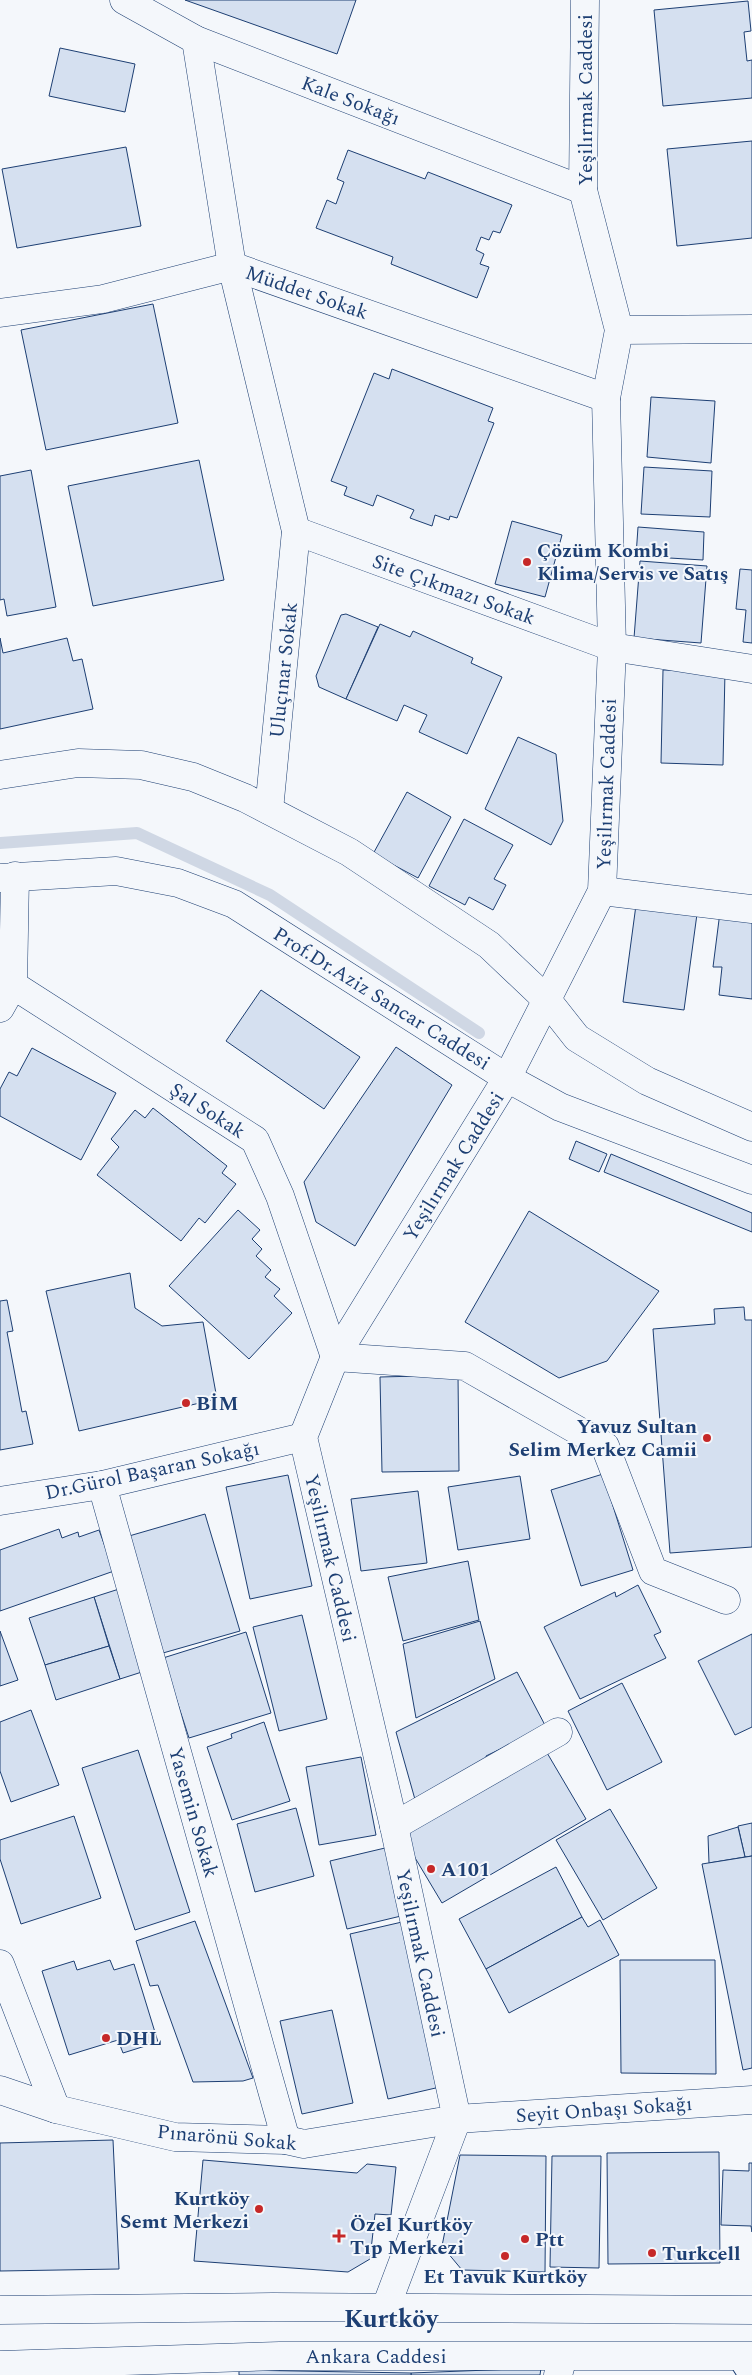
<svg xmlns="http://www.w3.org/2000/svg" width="752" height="2375" font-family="Spectral,serif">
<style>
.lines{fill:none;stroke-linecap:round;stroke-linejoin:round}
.stream{stroke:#cfd7e4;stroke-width:12}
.building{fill:#d5e0f0;stroke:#1d3f73}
.lane-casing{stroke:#1d3f73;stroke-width:21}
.street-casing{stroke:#1d3f73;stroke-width:29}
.primary-casing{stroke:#1d3f73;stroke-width:29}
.lane{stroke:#f4f7fb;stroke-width:19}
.street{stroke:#f4f7fb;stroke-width:28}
.primary{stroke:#f4f7fb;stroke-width:28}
.poi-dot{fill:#c62828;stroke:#f4f7fb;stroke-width:2}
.labels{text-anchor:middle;stroke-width:4;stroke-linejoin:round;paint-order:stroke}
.street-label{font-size:20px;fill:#1d3f73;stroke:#f4f7fb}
.poi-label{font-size:20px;font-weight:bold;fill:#1d3f73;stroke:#f4f7fb;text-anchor:start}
.district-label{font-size:25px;font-weight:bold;fill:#1d3f73;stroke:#f4f7fb}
</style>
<rect width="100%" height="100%" fill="#f4f7fb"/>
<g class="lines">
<path class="stream" d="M0,843L137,833L270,895L479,1033"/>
</g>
<g class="building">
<path d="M185,0H356L337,54Z"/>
<path d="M748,1L751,31L744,32L747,61L752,60V98L663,106L654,10Z"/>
<path d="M60,48L135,64L125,112L49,96Z"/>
<path d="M752,141V238L677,246L667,149Z"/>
<path d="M126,147L141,226L17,248L2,169Z"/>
<path d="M348,150L425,179L428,172L512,205L500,233L493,231L489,240L481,237L476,250L484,254L480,264L489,267L477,298L391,264L393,257L316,228L327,200L336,204L344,182L337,179Z"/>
<path d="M153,304L178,423L46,450L21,330Z"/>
<path d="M392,369L493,408L488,421L494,423L457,518L450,516L449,520L435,515L432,526L410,518L414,510L377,495L373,506L344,495L347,487L331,481L374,373L389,379Z"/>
<path d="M651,397L715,401L711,463L647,457Z"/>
<path d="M199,460L224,580L93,606L68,486Z"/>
<path d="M644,467L712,471L710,517L641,514Z"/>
<path d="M31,470L56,607L7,616L4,599L0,600V476Z"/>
<path d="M512,521L562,535L545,597L495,584Z"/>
<path d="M638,527L704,532L703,560L636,556Z"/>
<path d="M640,561L707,566L701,643L634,638Z"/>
<path d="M740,569L752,570V643L743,642L746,610L736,609Z"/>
<path d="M346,614L378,627L346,699L319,687L316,676L341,615Z"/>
<path d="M380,624L410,637L413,631L473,658L471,663L502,677L467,754L419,732L427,715L404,705L397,721L346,699Z"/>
<path d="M0,638L3,653L67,638L73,661L82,659L93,709L0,729Z"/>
<path d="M663,670L725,671L723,765L661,763Z"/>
<path d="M518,737L556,754L563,821L551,845L485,809Z"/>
<path d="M407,792L451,817L418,878L373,854Z"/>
<path d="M464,819L513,845L494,879L506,885L493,910L469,897L465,905L429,886Z"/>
<path d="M636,905L697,914L684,1010L623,1002Z"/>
<path d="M720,912L752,915V999L719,995L722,967H713Z"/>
<path d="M261,990L360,1057L324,1109L226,1041Z"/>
<path d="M396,1047L452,1085L355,1246L316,1222L304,1182Z"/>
<path d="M32,1048L116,1093L81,1160L0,1116V1089L9,1072L17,1076Z"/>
<path d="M153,1108L227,1166L222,1173L236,1184L205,1223L199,1218L181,1241L97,1175L119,1147L111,1139L135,1110L145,1118Z"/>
<path d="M576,1141L607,1154L599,1172L569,1159Z"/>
<path d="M611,1154L752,1213V1232L604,1172Z"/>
<path d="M238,1210L260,1230L252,1239L262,1249L256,1256L271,1270L265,1277L280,1289L274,1296L292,1313L249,1359L169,1286Z"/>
<path d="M529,1211L659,1291L607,1361L559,1378L465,1322Z"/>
<path d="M130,1273L135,1308L162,1326L203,1322L217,1399L79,1431L46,1291Z"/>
<path d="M7,1300L13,1331L7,1332L22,1412L26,1411L33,1444L0,1450V1301Z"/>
<path d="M744,1307L745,1320H752V1547L670,1553L653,1329L715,1324L714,1309Z"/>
<path d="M458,1375L459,1471L382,1472L380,1377Z"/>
<path d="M603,1474L633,1570L581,1586L551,1490Z"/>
<path d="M288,1475L312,1586L250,1599L226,1487Z"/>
<path d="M520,1476L530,1539L458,1550L448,1487Z"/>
<path d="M418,1491L427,1563L361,1571L351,1499Z"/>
<path d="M205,1514L240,1631L163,1653L129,1536Z"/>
<path d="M59,1529L62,1538L78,1532L79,1537L99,1530L114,1571L0,1611V1550Z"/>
<path d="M468,1561L479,1620L403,1641L388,1577Z"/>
<path d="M638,1585L661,1632L654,1635L666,1658L580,1699L544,1627L615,1592L616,1597Z"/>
<path d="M119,1589L145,1671L120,1679L94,1597Z"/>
<path d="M94,1597L109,1646L45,1665L29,1618Z"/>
<path d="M302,1615L327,1719L279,1731L253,1627Z"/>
<path d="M480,1621L495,1679L416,1718L403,1644Z"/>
<path d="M0,1631L18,1680L0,1686Z"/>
<path d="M246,1632L271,1713L189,1738L163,1658Z"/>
<path d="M752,1634V1727L735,1735L698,1661Z"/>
<path d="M109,1646L120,1679L56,1700L45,1665Z"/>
<path d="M517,1672L546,1727L486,1756L487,1763L416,1803L396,1732Z"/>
<path d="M622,1683L662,1762L607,1790L568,1711Z"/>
<path d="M31,1710L59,1785L11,1802L0,1771V1722Z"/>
<path d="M264,1722L290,1801L232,1820L207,1747L232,1738L231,1734Z"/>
<path d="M543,1746L586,1819L442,1903L399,1831Z"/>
<path d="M138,1750L190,1912L135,1930L82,1768Z"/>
<path d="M361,1757L376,1835L319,1845L306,1767Z"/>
<path d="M296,1808L314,1876L255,1892L237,1824Z"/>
<path d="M610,1809L657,1888L603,1920L556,1840Z"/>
<path d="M74,1816L101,1898L21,1924L0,1859V1840Z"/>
<path d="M752,1823V1856L745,1857L738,1826Z"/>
<path d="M738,1827L745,1857L709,1863L708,1836Z"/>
<path d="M385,1848L401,1916L347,1929L330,1861Z"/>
<path d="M752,1856V2068L743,2070L702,1864Z"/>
<path d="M556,1867L582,1917L486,1969L459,1919Z"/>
<path d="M582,1917L588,1927L600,1920L619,1955L509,2013L486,1969Z"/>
<path d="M195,1921L253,2078L243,2081L193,2082L158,1985L150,1986L136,1941Z"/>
<path d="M402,1922L440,2087L388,2099L350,1934Z"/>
<path d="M110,1960L114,1970L134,1964L158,2042L123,2053L118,2040L69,2055L42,1971L74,1961L77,1970Z"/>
<path d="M620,1960H715L716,2074L621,2073Z"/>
<path d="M332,2010L353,2103L302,2114L280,2021Z"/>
<path d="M113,2140L119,2269L0,2271V2143Z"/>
<path d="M719,2152L720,2263L608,2264L607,2153Z"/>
<path d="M460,2155L546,2156L545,2272L462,2270L442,2246Z"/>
<path d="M552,2156H601L599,2268L550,2267Z"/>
<path d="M203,2160L357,2173L367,2164L396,2167L391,2215L375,2214L370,2259L348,2272L194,2261Z"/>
<path d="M749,2163H752V2232L751,2226L721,2225L723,2170L749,2171Z"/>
<path d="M541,2368L540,2375H411V2373Z"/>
<path d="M239,2370L411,2373V2375H239Z"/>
</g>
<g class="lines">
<g class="lane-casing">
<path id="lane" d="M736,2356L748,2375"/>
</g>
<g class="street-casing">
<g id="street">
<path d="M124,0L196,40L583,190"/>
<path d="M196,40L232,266L296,531L269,810"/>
<path d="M0,313L103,299L232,266L606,398"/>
<path d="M619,330L752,329"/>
<path d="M296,531L612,647L752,669"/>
<path d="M0,775L78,763L141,765L193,777L245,798L349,852L489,945L547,1000L577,1038L647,1081L752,1127"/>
<path d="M0,878L116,871L178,883L234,904L507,1078L560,1107L752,1180"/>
<path d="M602,891L752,909"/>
<path d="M13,985L15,876"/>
<path d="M0,1008L13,985L255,1140L280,1196L335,1357L465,1366L605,1446L653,1571L726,1600"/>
<path d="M102,1485L286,2140"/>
<path d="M0,1501L102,1485L303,1437"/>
<path d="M394,1826L558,1732"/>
<path d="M0,1964L56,2109"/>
<path d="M0,2090L56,2109L175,2137L286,2140L304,2144L457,2119L752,2100"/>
<path d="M386,2307L457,2119L394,1826L303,1437L335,1357L507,1078L602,891L612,647L606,398L619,330L583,190L585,0"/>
<path d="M558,2375L563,2357"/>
</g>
</g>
<g class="primary-casing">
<g id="primary">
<path d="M0,2310L273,2307L752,2310"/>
<path d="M0,2365L280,2356H752"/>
</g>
</g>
<use href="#lane" class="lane"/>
<use href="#street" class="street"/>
<use href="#primary" class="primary"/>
</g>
<g class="poi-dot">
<circle cx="527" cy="562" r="5"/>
<circle cx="186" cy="1403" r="5"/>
<circle cx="707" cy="1438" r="5"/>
<circle cx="431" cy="1869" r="5"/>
<circle cx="106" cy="2038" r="5"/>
<circle cx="259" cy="2209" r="5"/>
<path d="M336.5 2228.5h5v5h5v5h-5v5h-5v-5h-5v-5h5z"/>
<circle cx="525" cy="2239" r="5"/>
<circle cx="652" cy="2253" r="5"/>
<circle cx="505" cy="2256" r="5"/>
</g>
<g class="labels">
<g class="street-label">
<text transform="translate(351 100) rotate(21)" y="7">Kale Sokağı</text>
<text transform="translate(585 100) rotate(-90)" y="7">Yeşilırmak Caddesi</text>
<text transform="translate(307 292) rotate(19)" y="7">Müddet Sokak</text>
<text transform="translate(454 589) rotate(20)" y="7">Site Çıkmazı Sokak</text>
<text transform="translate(283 670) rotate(-84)" y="7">Uluçınar Sokak</text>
<text transform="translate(606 784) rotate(-88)" y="7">Yeşilırmak Caddesi</text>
<text transform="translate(382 998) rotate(32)" y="7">Prof.Dr.Aziz Sancar Caddesi</text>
<text transform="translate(208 1110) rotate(33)" y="7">Şal Sokak</text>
<text transform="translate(453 1166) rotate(-58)" y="7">Yeşilırmak Caddesi</text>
<text transform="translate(152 1470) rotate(-12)" y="7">Dr.Gürol Başaran Sokağı</text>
<text transform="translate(331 1558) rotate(77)" y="7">Yeşilırmak Caddesi</text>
<text transform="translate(194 1812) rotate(74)" y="7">Yasemin Sokak</text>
<text transform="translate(421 1953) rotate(78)" y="7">Yeşilırmak Caddesi</text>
<text transform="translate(604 2109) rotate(-4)" y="7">Seyit Onbaşı Sokağı</text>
<text transform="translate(227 2137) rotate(5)" y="7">Pınarönü Sokak</text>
<text x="376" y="2363">Ankara Caddesi</text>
</g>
<g class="poi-label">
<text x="537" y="557">Çözüm Kombi<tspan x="537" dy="23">Klima/Servis ve Satış</tspan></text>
<text x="196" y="1410">BİM</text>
<text x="697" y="1433" text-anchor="end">Yavuz Sultan<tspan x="697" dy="23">Selim Merkez Camii</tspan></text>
<text x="441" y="1876">A101</text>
<text x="116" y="2045">DHL</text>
<text x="249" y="2205" text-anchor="end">Kurtköy<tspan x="249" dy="23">Semt Merkezi</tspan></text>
<text x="350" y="2231">Özel Kurtköy<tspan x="350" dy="23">Tıp Merkezi</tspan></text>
<text x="535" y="2246">Ptt</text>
<text x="662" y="2260">Turkcell</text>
<text x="505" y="2283" text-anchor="middle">Et Tavuk Kurtköy</text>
</g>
<g class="district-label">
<text x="391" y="2327">Kurtköy</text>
</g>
</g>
</svg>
